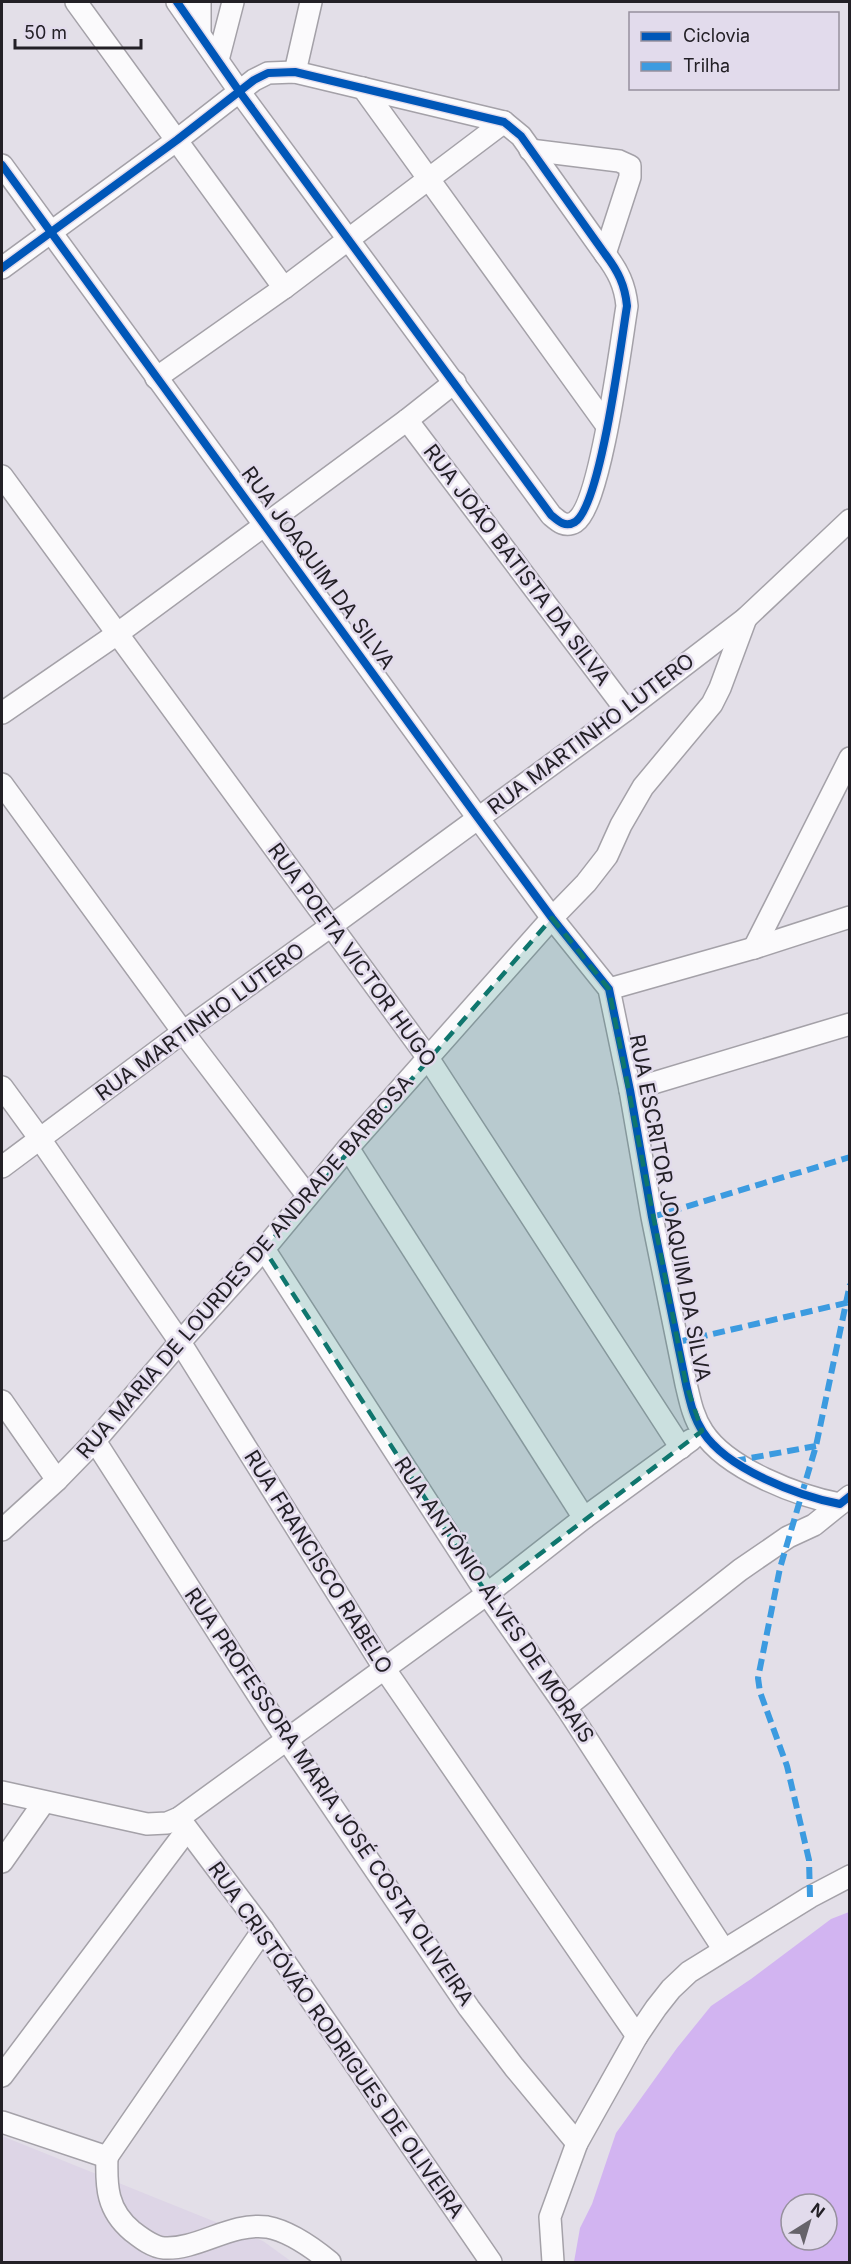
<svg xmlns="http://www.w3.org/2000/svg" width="851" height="2264" font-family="Inter,sans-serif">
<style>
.built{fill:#ddd5e6}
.water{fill:#d2b4f1;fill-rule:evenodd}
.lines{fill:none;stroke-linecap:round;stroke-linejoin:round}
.minor-casing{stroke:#a4a1a8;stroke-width:24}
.minor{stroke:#fbfafc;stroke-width:21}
.quiet{stroke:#3c9be0;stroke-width:6;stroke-dasharray:12 6;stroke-linecap:butt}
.cycleway-casing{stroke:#e2dbec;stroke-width:11}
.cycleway{stroke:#0057b8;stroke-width:8}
.marked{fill:#0f766e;fill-opacity:0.2;stroke:#0f766e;stroke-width:4.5;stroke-dasharray:12 8;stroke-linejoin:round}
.labels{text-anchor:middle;stroke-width:5;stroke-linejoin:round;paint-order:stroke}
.street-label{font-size:21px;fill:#232026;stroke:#e2dbec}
</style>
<rect width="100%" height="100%" fill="#e3dfe8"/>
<path class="built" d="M2,2136L263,2241L292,2262H2Z"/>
<path class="water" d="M849,1912V2262H574L580,2228L592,2204L616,2133L677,2048L711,2006L751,1979L831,1919ZM791,2204H827V2240H791Z"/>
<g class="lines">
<g class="minor-casing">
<g id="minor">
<path d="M76,2L284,288"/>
<path d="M200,2V32"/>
<path d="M218,60L233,2"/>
<path d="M295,72L311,2"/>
<path d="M363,88L607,426"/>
<path d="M530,150L619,161L630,166V177L605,254"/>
<path d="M2,165L478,818L552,918L609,989L630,1090L652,1217L686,1384C690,1401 693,1417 703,1432C727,1469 798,1496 840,1504L850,1496"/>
<path d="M2,268L177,140L254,80L268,73L295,72L504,122L521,136L605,254C618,271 625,285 627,306C621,342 601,505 575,522C565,528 558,521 551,515L239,91L177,2"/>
<path d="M156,378L284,288L504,122"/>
<path d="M407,420L626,710"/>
<path d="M2,476L428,1058L681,1448"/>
<path d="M2,713L117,634L407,420L455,382"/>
<path d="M2,784L183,1032L307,1195"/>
<path d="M754,948L850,758"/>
<path d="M609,989L754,948L850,917"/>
<path d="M2,1087L40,1139L180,1342L384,1668L637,2036"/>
<path d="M630,1090L850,1024"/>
<path d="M348,1148L584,1518"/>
<path d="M2,1167L183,1032L331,926L626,710L746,618L850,520"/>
<path d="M264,1249L487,1594L566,1707L724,1950"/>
<path d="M2,1401L57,1480"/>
<path d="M95,1441L287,1740L469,2008L514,2067L577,2143"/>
<path d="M2,1530L57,1480L95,1441L180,1342L264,1249L348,1148L552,918L586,883L607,856L621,825L643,787L712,704L720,688L746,618"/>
<path d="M566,1707L740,1570L788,1537L814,1525L840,1504"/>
<path d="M2,1792L147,1824L167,1823L179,1818L487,1594L584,1518L691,1440"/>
<path d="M179,1818L263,1930L491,2262"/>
<path d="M2,1862L44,1802"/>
<path d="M2,2076L187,1830"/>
<path d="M2,2122L107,2157"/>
<path d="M107,2157C106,2187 107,2210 132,2231C141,2238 152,2247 164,2248C198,2250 231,2222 267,2227C289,2231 313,2248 330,2262"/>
<path d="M107,2157L263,1930"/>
<path d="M553,2262L550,2217L577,2143L637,2036L656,2008L671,1989L689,1972L810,1897L850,1876"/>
</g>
</g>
<use href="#minor" class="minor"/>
<g class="quiet">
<path d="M652,1217L850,1157"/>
<path d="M678,1342L850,1302"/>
<path d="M734,1461L816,1446"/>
<path d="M810,1897L809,1860L787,1766L760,1692L758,1678L780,1568L816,1446L850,1284"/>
</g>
<g class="cycleway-casing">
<g id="cycleway">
<path d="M2,165L478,818L552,918L609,989L630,1090L652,1217L686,1384C690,1401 693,1417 703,1432C727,1469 798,1496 840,1504L850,1496"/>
<path d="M2,268L177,140L254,80L268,73L295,72L504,122L521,136L605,254C618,271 625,285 627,306C621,342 601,505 575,522C565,528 558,521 551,515L239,91L177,2"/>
</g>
</g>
<use href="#cycleway" class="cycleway"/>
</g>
<path class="marked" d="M552,918L609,989L686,1384L702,1431L487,1594L264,1249Z"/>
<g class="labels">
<g class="street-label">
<text transform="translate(517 565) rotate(53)" y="7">RUA JOÃO BATISTA DA SILVA</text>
<text transform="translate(318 568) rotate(54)" y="7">RUA JOAQUIM DA SILVA</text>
<text transform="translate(591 734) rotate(-37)" y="7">RUA MARTINHO LUTERO</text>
<text transform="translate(352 955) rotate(54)" y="7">RUA POETA VICTOR HUGO</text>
<text transform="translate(200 1022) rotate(-36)" y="7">RUA MARTINHO LUTERO</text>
<text transform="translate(670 1208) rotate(79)" y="7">RUA ESCRITOR JOAQUIM DA SILVA</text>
<text transform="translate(245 1267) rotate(-49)" y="7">RUA MARIA DE LOURDES DE ANDRADE BARBOSA</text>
<text transform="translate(318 1562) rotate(58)" y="7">RUA FRANCISCO RABELO</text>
<text transform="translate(494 1600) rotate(56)" y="7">RUA ANTÔNIO ALVES DE MORAIS</text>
<text transform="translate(329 1797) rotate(56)" y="7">RUA PROFESSORA MARIA JOSÉ COSTA OLIVEIRA</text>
<text transform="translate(336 2040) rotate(55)" y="7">RUA CRISTÓVÃO RODRIGUES DE OLIVEIRA</text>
</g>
</g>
<rect width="851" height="2264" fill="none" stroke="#232026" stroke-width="6"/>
<rect x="629" y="12" width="210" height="78" fill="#e2dbec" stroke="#96909d" stroke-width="1.5"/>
<rect x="641" y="32" width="30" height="9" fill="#0057b8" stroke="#96909d" stroke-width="1.5"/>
<text x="683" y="42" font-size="18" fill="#232026">Ciclovia</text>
<rect x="641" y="62" width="30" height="9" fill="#3c9be0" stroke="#96909d" stroke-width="1.5"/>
<text x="683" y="72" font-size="18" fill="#232026">Trilha</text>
<g transform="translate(809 2222) rotate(37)"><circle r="28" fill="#e2dbec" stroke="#96909d" stroke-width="1.5"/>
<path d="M0-4.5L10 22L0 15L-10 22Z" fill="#66636a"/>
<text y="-9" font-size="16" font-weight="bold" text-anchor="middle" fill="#232026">N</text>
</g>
<path d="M15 39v9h126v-9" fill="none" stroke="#232026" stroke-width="3"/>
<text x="24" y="39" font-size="18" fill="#232026" stroke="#e2dbec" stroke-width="4.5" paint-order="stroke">50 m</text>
</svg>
